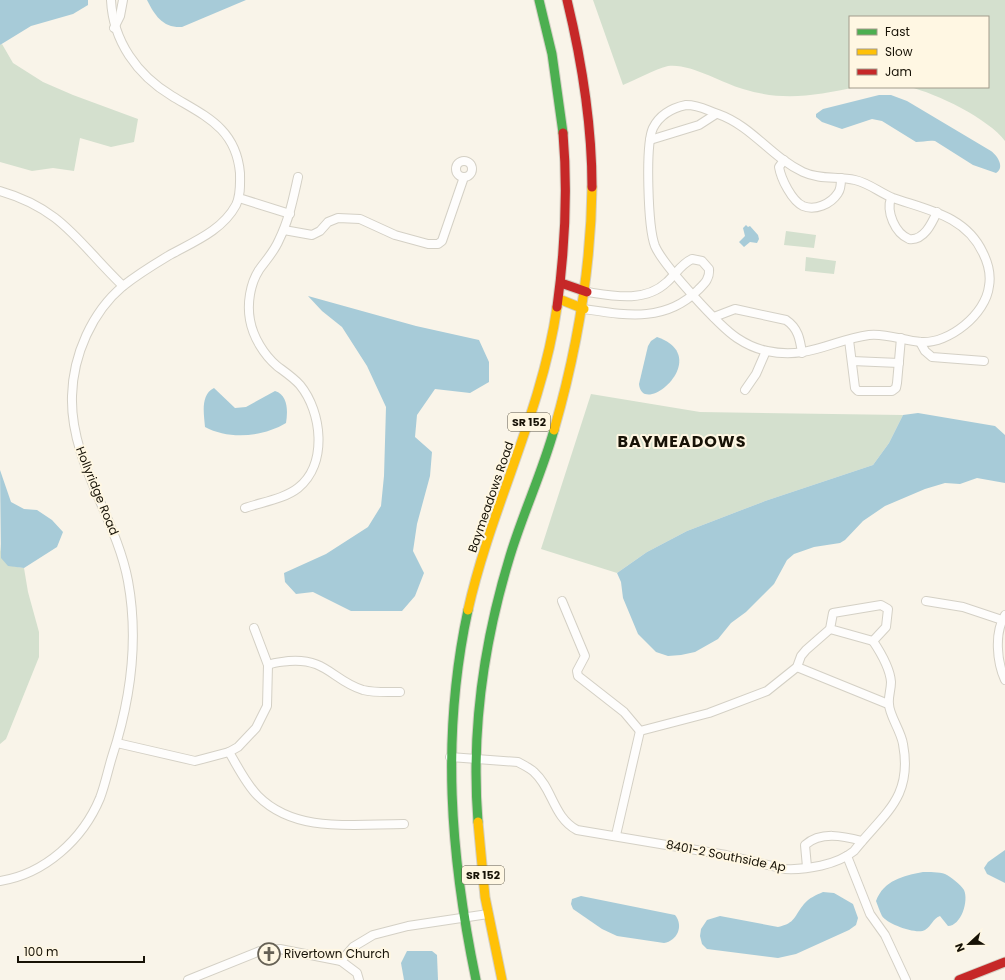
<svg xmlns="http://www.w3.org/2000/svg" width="1005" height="980" font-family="Poppins,sans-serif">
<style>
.green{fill:#d4e0ce}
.water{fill:#a7cbd8}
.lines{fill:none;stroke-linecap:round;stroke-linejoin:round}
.street-casing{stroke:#d4d0c5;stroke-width:10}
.fast-casing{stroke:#d4d0c5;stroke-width:11}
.slow-casing{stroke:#d4d0c5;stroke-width:11}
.jam-casing{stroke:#d4d0c5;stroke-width:11}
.street{stroke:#fefdfc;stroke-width:8}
.fast{stroke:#4caf50;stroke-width:9}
.slow{stroke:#ffc107;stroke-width:9}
.jam{stroke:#c62828;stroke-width:9}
.labels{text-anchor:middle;stroke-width:4;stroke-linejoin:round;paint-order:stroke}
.shield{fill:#fff7e3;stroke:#5d5748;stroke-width:1}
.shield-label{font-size:11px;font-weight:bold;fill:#171206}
.street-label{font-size:12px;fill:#171206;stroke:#fff7e3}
.poi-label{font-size:12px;fill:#171206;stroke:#fff7e3;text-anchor:start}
.district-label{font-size:16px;font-weight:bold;letter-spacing:1px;fill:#171206;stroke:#fff7e3}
</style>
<rect width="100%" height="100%" fill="#f9f4e9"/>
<g class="green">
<path d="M593,0H1005V141C989,119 936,93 909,87H988V17H850V87H857C816,95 785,102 743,89C722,83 690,63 668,66C655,69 636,80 623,85Z"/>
<path d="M2,44L13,63L43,82L73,95L138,119L134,142L111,147L80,138L74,171L53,168L32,171L0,162V45Z"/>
<path d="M786,231L816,235L814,248L784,245Z"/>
<path d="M806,257L836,261L834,274L805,271Z"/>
<path d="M591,394L700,412L903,415L889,443L873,465L765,501L687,531L647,552L617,573L541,549Z"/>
<path d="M0,544C2,564 5,565 24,568L28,592L39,632V657L6,739L0,744Z"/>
</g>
<g class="water">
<path d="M0,0H88V5L73,14L31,26L0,45Z"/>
<path d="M147,0H246L182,27C163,28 155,16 147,0Z"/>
<path d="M879,95H891L907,101L991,151C998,156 1005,168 996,173L973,165L935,141C928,140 923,142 916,142L882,121L872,119L842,129L822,122L816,117V114L823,109Z"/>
<path d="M746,225L748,227L750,226L758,235L759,239L757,243L750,242L744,247L739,242L745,236L743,228Z"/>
<path d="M308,296L416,326L479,340L489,362V382L470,393L435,389L417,415L415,437L432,452L430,476L417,524L413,551L424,573L415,596L402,611H351L313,592L296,594L285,582L284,573L326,554L368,527L381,506L384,476L386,407L367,366L342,327L322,311Z"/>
<path d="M657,337C715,357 642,419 639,384L648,346L651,341Z"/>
<path d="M214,388L235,408L246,407L275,391C288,395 288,411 286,423C263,437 229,440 205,427C204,414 200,395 214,388Z"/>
<path d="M918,413L995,426L1005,435V483L977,478L960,484L945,483L925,489L885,506L863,521L845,540L840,543L814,547L794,554L787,560L774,584L746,612L731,623L718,639L695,652L681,655L668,656L656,652L638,634L623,598L621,582L617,573L647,552L687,531L765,501L873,465L889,443L903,415Z"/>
<path d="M0,470L11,502L24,509L37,510L52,520L63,532L57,547L24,568L8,566L1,558Z"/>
<path d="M1005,850V883L987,874L984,868L988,862Z"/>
<path d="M923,872C929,872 939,872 945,874C951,877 961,885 964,890C969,901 961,926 948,926L940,916C932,919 932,926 925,930C917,935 887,924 882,916C880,912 878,906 876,901C884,880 903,876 923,872Z"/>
<path d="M823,892L834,893L853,904L858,918L856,925L849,930L796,954L778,958L707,949L702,944L700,936L701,929L707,920L720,916L778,927C796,923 794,916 804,904C809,898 816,895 823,892Z"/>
<path d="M581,896L675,915C684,926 677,941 664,943L617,936L602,929L573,909L571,904L572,899Z"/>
<path d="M407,951H432L437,955L438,980H404L401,963Z"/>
</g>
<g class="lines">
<g class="street-casing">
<g id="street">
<path d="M114,28L120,16L123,0"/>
<path d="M686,105C700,105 706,110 718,114C752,126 771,157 803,172C820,180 838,176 855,180C869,183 880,193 893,198C928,210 966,216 983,253C988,263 991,275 989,286C986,314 949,344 921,342C904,341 887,333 869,335C832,340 808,360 767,351C757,349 746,344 737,338C719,326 663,265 655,246C648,228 645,145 653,128C660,114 672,108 686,105Z"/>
<path d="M650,140L699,125L716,114"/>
<path d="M784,160L779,167C781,179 792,201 803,206C815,211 831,204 838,193C841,189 841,183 841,178"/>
<circle cx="464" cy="169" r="8"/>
<path d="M0,191C63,209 79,244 123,286"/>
<path d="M239,198L290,214"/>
<path d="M891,198C886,212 895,233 909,239C924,241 932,223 937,212"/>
<path d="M284,230L312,235L320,231L328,222L338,218L360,219L395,235L428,244H438L442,241L464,177"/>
<path d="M584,309C625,315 665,323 698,290C704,284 710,279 709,269L702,261L692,259C681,264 675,275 667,282C645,303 613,296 587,292"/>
<path d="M714,317L735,309L786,320C798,328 800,339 802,353"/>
<path d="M849,340L855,388L858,391H892L896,388L897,383L901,338"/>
<path d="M920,342L925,351L932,357L984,361"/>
<path d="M852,361L899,363"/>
<path d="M745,390L756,374L766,351"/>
<path d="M245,508C262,502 284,499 298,488C328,464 322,412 300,385C294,378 285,372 277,366C264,355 253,337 250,320C247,304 250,284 259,270C266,260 274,252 279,240C289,220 293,199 298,177"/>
<path d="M562,601L585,656L577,671L578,676L624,712L640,731"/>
<path d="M926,601L963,607L1002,620"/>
<path d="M1005,615C994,633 997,662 1005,680"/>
<path d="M830,629L873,641"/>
<path d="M268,665C275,662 282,662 289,661C327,658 333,681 363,690C376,693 388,692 400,692"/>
<path d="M797,667L888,704"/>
<path d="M640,731L709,713L767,691L797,667L801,656L806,650L830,629L833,613L881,605L888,609L886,627L873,641"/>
<path d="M117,743L195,761L229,752L238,747L256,728L267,706L268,665L254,628"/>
<path d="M229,752C238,767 246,784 258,796C296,834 355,824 404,824"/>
<path d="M450,757L518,762C523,765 530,768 534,772C553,789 553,817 577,830L726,855L785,869C806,870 837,865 854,851C884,813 913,798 903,744C901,731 889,715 889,704C888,697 891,690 891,682C890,668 881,653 873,641"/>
<path d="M616,835L640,731"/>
<path d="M847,856L870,914L885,935L906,980"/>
<path d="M807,867L805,845C821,831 843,836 862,841"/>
<path d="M0,881C45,874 83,839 100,798C105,785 108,770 112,757C131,699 139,641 128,581C116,517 70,462 72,396C73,355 92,312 123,286C137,275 153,265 168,256C193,242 222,231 236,205C241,195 240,183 240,173C236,128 205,116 172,96C137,75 113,41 111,0"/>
<path d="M188,980L260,951L280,949L341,961"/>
<path d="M359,980L357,973L341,961L353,947L373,935L408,926L488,914"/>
</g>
</g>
<g class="fast-casing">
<g id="fast">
<path d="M539,0L552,54L563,133"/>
<path d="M468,610C441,735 450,855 476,980"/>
<path d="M478,822C471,733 484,641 510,556C523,513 542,473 554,430"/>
</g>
</g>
<g class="slow-casing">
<g id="slow">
<path d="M559,299L584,309"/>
<path d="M554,430C577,350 591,270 592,187"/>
<path d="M468,610C491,507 542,412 557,307"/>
<path d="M478,822L485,897L502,980"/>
</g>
</g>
<g class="jam-casing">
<g id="jam">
<path d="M567,0C582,62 592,123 592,187"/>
<path d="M561,283L587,292"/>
<path d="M557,307C565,249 568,192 563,133"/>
<path d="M959,980L1005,962"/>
</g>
</g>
<use href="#street" class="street"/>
<use href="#fast" class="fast"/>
<use href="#slow" class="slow"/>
<use href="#jam" class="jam"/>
</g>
<defs>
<g id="church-ring" transform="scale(1.15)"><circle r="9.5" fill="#fff7e3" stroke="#666155" stroke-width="1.5"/><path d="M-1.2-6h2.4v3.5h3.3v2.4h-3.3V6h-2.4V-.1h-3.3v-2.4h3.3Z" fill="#666155"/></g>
</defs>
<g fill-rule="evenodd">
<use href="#church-ring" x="269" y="954"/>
</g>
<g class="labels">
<g class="shield">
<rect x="508" y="413" width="42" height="18" rx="3"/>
<rect x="462" y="866" width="42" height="18" rx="3"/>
</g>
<g class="shield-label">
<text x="529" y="426">SR 152</text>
<text x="483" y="879">SR 152</text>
</g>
<g class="street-label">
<text transform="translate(97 491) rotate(68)" y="4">Hollyridge Road</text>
<text transform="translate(491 497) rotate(-71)" y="4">Baymeadows Road</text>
<text transform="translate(726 856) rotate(11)" y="4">8401-2 Southside Ap</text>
</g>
<g class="poi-label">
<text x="284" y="958">Rivertown Church</text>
</g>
<g class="district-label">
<text x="682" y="447">BAYMEADOWS</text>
</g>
</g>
<rect x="849" y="16" width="140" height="72" fill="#fff7e3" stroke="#a29b8b"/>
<rect x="857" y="29" width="20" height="6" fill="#4caf50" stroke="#a29b8b"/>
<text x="885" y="36" font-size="12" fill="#171206">Fast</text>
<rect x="857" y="49" width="20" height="6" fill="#ffc107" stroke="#a29b8b"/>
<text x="885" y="56" font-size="12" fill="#171206">Slow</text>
<rect x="857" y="69" width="20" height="6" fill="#c62828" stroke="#a29b8b"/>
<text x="885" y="76" font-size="12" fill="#171206">Jam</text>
<g transform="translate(969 944) rotate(248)" stroke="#fff7e3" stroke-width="3" paint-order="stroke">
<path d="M0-3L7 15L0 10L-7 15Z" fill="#171206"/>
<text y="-6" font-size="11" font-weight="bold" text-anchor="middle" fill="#171206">N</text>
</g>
<path d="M18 956v6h126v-6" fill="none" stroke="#171206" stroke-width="2"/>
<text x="24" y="956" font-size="12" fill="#171206" stroke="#fff7e3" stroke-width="3" paint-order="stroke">100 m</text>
</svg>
